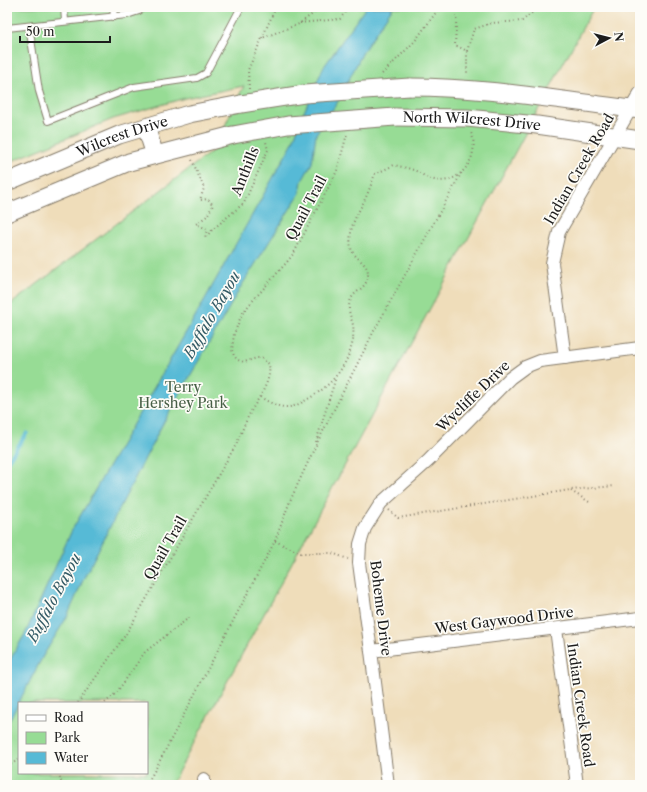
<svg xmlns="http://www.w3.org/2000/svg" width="647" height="792" font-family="'Libre Caslon Text',serif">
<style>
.green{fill:#97dc95;stroke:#5a7c58;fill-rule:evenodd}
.water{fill:#57bad6;stroke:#3a6b79}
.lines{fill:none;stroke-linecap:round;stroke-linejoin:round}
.stream{stroke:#57bad6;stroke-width:3.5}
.service-casing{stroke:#867c6b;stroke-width:8}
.minor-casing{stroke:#867c6b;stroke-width:14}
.secondary-casing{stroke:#867c6b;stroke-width:19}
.path{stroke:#867c6b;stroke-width:2;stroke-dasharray:1 3;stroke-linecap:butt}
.service{stroke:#fff;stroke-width:6}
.minor{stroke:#fff;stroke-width:12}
.secondary{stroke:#fff;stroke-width:17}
.secondary-bridge-casing{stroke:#867c6b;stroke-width:19;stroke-linecap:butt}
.secondary-bridge{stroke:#fff;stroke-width:17}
.labels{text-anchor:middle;stroke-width:3.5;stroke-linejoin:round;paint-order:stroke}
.street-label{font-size:14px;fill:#1c1c1c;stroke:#fdfcf7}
.park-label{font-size:14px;fill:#475f46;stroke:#fdfcf7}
.water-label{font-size:15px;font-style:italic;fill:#345b66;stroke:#fdfcf7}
</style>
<rect width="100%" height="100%" fill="#fdfcf7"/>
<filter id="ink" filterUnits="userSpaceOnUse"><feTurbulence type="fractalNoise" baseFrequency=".025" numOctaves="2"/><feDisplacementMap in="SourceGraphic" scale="8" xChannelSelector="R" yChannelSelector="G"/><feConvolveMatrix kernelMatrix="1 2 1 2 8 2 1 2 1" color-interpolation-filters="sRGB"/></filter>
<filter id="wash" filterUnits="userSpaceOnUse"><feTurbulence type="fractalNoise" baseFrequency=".012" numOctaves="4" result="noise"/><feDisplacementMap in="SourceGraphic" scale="16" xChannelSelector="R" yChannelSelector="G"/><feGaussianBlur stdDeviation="0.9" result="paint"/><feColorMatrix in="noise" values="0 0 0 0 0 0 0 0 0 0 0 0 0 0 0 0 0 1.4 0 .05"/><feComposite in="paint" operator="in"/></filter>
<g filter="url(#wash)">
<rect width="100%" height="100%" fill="#efddba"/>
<path class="green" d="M7,7H594L171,785H7V307L215,149L234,105L244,86L185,98L113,119L7,163ZM19,703H147V773H19Z"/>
<path class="water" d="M366,7H393L364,50L337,103L316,134L312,163L302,181L300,193L242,285L161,427L84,578L67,617L43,656L7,725V665L26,632L72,530L200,308L293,142L301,119L323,68Z"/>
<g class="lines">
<path class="stream" d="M7,462L27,433"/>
</g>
</g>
<g filter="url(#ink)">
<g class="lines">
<g class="service-casing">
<g id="service">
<path d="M64,7L65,21"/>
<path d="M113,7L114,17"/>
<path d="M29,26L39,91L48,121L134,87L197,78L206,73L241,7"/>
<path d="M7,28L127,15L139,11L145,7"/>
</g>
</g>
<g class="minor-casing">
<g id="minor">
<path d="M565,358L552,263L559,232L640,93"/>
<path d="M556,629L577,785"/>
<path d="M371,651L640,618"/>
<path d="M204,779V785"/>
<path d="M388,785L371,651L359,563L360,544L365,528L381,503L428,461L510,378L525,367L540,361L640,348"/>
</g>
</g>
<g class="secondary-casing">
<g id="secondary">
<path d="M410,87C487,87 564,101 640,110"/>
<path id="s1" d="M395,117L467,118L537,125L640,140"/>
<path d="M146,127L155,155"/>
<path id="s2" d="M7,182L119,135L189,114L241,104"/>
<path d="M7,213L129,162L233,135"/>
</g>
</g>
<g class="path">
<path d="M457,7L455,45L467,51V75"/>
<path d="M300,23L340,19L349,7"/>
<path d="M262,38L276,7"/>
<path d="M467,51L474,29L492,23L522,21L539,7"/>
<path d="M382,74L415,41L440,7"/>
<path d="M249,89L248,70L262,38L299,24L322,7"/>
<path d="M192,160L204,188L200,200L208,199L213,205L207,216L196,224L207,229L205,238L212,230L244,203L268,150L266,142"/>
<path d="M260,397C269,402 279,408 289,407C294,407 301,403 306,400C329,388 348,367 353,340C353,336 354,330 353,325C351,317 347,310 350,302C353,290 367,290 368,275C369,264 357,260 352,251C350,247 350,237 351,233C352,221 360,210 365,199C369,191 372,182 375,174L394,165C402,167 410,168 418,172C422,174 426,178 431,179C448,185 464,175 471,159C474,151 475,141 471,133"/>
<path d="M316,442L336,377"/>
<path d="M571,491L591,503"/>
<path d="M389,510L398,518L570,490L615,486"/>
<path d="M275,541L301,553H332L348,559"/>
<path d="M78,703L126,634L237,443C241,433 245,423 250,413C258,398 272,382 269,364L261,358H257L244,362L238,360L234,356L232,350L234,334L242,314L249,305L287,262L294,253L337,171L347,134"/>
<path d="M105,703L117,692L145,652L190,617"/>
<path d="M7,766L19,760"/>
<path d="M59,773L62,785"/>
<path d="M146,785L156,768L275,541L290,501L315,447L374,331L462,172"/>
</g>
<use href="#service" class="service"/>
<use href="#minor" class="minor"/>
<use href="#secondary" class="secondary"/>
<g class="secondary-bridge-casing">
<g id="secondary-bridge">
<path d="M241,104L304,94L410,87"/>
<path d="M233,135L288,125L395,117"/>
</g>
</g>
<use href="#secondary-bridge" class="secondary-bridge"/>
</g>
</g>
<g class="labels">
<g class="street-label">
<text dy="5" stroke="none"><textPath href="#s1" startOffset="77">North Wilcrest Drive</textPath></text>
<text dy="5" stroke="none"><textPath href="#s2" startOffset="124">Wilcrest Drive</textPath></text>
<text transform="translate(579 169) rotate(-60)" y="5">Indian Creek Road</text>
<text transform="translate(245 171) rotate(-68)" y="5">Anthills</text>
<text transform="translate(306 208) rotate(-62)" y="5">Quail Trail</text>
<text transform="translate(473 396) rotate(-44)" y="5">Wycliffe Drive</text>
<text transform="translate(165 548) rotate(-60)" y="5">Quail Trail</text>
<text transform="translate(381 608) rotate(83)" y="5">Boheme Drive</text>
<text transform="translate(504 620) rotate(-7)" y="5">West Gaywood Drive</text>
<text transform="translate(581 705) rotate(82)" y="5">Indian Creek Road</text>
</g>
<g class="park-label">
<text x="183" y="392">Terry<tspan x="183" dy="16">Hershey Park</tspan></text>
</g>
<g class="water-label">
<text transform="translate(212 315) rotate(-60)" y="5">Buffalo Bayou</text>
<text transform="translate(54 598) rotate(-62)" y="5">Buffalo Bayou</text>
</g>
</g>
<rect width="647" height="792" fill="none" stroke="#fdfcf7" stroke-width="24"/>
<rect x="18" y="702" width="130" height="72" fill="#fdfcf7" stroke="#a3a29f"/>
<rect x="26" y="715" width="20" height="6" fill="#ffffff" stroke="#a3a29f"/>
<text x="54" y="722" font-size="12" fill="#1c1c1c">Road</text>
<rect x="26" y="732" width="20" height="12" fill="#97dc95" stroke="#a3a29f"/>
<text x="54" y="742" font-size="12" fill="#1c1c1c">Park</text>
<rect x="26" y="752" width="20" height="12" fill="#57bad6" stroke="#a3a29f"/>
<text x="54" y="762" font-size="12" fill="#1c1c1c">Water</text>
<g transform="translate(609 38) rotate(83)" stroke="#fdfcf7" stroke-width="3" paint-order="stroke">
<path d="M0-3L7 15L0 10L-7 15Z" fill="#1c1c1c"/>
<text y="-6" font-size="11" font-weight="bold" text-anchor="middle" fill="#1c1c1c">N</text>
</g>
<path d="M20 36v6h90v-6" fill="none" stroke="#1c1c1c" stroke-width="2"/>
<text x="26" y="36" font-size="12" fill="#1c1c1c" stroke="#fdfcf7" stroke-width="3" paint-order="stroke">50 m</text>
</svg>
